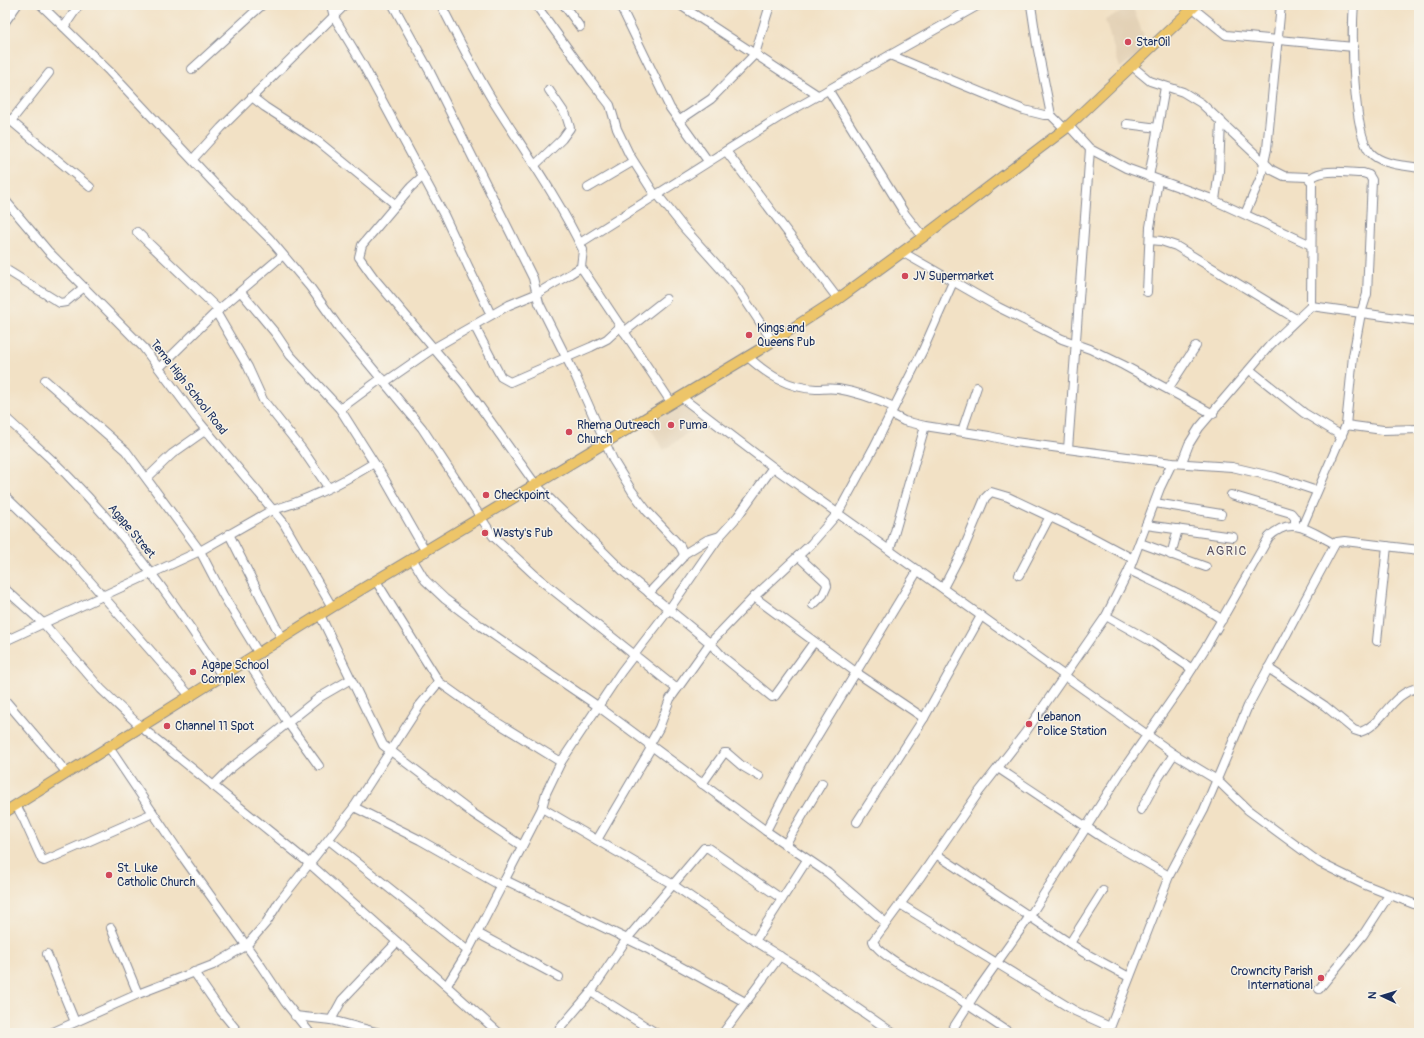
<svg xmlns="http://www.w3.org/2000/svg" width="1424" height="1038" font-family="Pangolin,sans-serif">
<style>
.built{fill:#e3d1b6}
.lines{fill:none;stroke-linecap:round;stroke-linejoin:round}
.minor-casing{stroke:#868892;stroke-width:10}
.major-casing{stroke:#868892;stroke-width:12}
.minor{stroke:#fff;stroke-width:8}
.major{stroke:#edc569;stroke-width:10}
.poi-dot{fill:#d1495b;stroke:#f7f3e8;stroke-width:1.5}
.labels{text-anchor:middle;stroke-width:3;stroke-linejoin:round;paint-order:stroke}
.poi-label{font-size:12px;fill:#1b2f5e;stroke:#f7f3e8;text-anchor:start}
.street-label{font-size:12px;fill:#1b2f5e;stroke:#f7f3e8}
.neighbourhood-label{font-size:13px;letter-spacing:1px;fill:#5b5365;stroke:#f7f3e8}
</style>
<rect width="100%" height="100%" fill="#f7f3e8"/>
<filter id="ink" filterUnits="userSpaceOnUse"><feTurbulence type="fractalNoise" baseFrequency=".025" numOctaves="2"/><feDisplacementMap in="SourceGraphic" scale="8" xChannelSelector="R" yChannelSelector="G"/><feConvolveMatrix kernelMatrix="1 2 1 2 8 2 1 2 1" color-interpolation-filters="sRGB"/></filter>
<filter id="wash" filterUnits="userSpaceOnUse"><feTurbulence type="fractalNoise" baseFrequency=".012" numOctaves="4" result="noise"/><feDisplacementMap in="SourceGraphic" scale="16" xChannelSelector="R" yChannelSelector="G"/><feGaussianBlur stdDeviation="0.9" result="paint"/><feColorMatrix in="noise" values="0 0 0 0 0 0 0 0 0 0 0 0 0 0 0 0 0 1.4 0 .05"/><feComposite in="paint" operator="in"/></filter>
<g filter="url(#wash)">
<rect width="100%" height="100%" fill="#f2e1c5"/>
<g class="built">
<path d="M1132,5L1148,48L1120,68L1105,20Z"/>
<path d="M684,404L700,424L664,450L647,423Z"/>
</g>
</g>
<g filter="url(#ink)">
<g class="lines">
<g class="minor-casing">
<g id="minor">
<path d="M41,5L109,71L213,182L269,238L310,287L340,329L422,428L493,536L538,578L677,689"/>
<path d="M331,5L334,17L363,65L444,215L491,315"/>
<path d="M393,5L429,70L533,278L539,303L576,377L613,460L632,491L647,511L680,546L684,554L682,558L649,593"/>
<path d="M536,5L592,82L610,105L617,129L629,154L655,195"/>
<path d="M564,5L580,27"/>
<path d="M620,5L670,108L708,161"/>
<path d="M680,5L819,96"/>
<path d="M1031,5L1037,45L1051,115L1065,129"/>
<path d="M1354,5C1351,33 1353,133 1370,152C1381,165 1404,165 1419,168"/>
<path d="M1193,8L1226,35L1354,47"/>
<path d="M5,22L17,5"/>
<path d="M64,27L79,5"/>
<path d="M890,55L1024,110L1044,115H1051"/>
<path d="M1132,66L1150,81L1183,92L1201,103L1272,170L1284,176L1307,177L1312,182L1311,306L1271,344L1199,428L1189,444L1182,462"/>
<path d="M192,69L262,5"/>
<path d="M829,91L905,214L923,237"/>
<path d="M252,97L265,107L319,142L396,205"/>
<path d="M5,116L90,187"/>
<path d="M680,120L711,99L755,54L770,5"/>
<path d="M11,121L49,73"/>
<path d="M1127,124L1158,128"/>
<path d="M1068,125L1090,149L1126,168L1209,198L1311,245"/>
<path d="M726,151L838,299"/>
<path d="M193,159L221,128L345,5"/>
<path d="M535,165L562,139L570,128L566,115L549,90"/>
<path d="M422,177L411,187L362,245L359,257L374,278L463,383L536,485L625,573L710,643L754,597L811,544L838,513L873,449L923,350L953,282"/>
<path d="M1149,177L1165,87"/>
<path d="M588,188L632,162"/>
<path d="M657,194L684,228L736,286L773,342"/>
<path d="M5,200L48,251L143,347L196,418L283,522L332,607"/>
<path d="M1215,200L1219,171L1221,121"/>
<path d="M1245,214L1261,177L1267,149L1281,5"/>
<path d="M137,232L219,310"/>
<path d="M1150,240L1161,241L1176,246L1296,319"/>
<path d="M580,243L778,118L979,5"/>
<path d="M902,252L998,307L1062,339L1090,349L1123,365L1213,414"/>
<path d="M581,267L671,402"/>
<path d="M5,269L60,303L66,302L83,288"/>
<path d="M241,292L276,334L290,355L340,409L385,480L426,552"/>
<path d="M1147,292L1150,227L1158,181"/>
<path d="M1311,306L1419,321"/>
<path d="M216,312L248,367L263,400L302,449L328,487"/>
<path d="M474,325L501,377L510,382L591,347L607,339L621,326"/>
<path d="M624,332L666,299"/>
<path d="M748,357C768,375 788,388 816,389C824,389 830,388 838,389C857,392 876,399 894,407"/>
<path d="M159,368L216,312L283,255"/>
<path d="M1250,370L1304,413L1342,436"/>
<path d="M45,380L126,451L200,551L223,595L259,654"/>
<path d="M385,382L434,348L509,305L536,294L570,274L581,267L583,250C558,198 524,150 493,101C474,70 458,38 441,5"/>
<path d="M1168,389L1196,346"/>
<path d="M681,397L773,467L1065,676L1174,754L1217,780L1248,810L1320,863L1363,884L1419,906"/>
<path d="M340,409L382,378"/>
<path d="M891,414L904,421L925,426L989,436L1015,442L1172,463L1232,467L1275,477L1317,491"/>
<path d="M5,417C26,437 49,456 69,477C128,537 177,605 222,676"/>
<path d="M1346,425L1383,430L1419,429"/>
<path d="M962,431L977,387"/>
<path d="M1068,449L1090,149"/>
<path d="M147,478L172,454L206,430"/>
<path d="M1231,495L1291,513L1295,518V525"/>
<path d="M5,496L75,564L191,697"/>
<path d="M1155,503L1221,514"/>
<path d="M1146,525L1233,537"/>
<path d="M1302,527L1346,425L1353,356L1361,313L1367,294L1372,180L1369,175L1363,173C1347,173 1323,168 1311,178"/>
<path d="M229,534L282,639"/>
<path d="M1140,543L1206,567"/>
<path d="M890,549L925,426"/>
<path d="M684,554L707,540L720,536"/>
<path d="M1171,555L1178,529"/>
<path d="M798,556L826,582L827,586L823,595L813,605"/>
<path d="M413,560L425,580L445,599L482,627L599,707L766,831L828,873L886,923"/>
<path d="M1129,570C1160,585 1194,599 1222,620"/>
<path d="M1019,575L1049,518"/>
<path d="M376,581L439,682L485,715L561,762"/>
<path d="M943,588L964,548L985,498L991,492L1008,497L1084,533L1133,559"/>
<path d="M5,589L44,624L101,689L141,727L310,864L499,1033"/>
<path d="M754,597L857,673L924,718"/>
<path d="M320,615L383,745L471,812L522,846"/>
<path d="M1106,616L1154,643L1192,669"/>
<path d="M5,641L200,551L272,510C307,501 343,482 374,463"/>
<path d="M1377,641L1387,546"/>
<path d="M247,661L288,723L319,766"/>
<path d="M1268,668L1325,706L1354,730L1360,732C1383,725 1392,691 1419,688"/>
<path d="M5,700L67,773"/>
<path d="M108,746L182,856L261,966L285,1002L310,1033"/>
<path d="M649,746L659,728L670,699L710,643L722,656L772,697L775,696L814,642"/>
<path d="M998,768L1103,838L1169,876"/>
<path d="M702,784L724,753H727L742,766L759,776"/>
<path d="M213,786L231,768L320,697L351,679"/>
<path d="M16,805L24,820L42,860L44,861L153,813"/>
<path d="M354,807L420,840L501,886"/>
<path d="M542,808L672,884L755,941L799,968L893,1033"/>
<path d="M1141,810L1157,780L1174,754"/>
<path d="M857,822L924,718L981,616"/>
<path d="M766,831L804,758L918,570"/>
<path d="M329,840L468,951"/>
<path d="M597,840L651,748"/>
<path d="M785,845L822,783"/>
<path d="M936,854L1083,952L1129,977"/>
<path d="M505,880L650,950L745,1002"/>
<path d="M900,904L1075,1011L1110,1027"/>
<path d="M111,928L138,994"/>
<path d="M477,933L559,977"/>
<path d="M755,941L807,860"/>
<path d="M1070,943L1103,891"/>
<path d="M47,954L75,1022"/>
<path d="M194,972L221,1011L239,1033"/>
<path d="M447,985L468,951L542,808L546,793L561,762L621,672L670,608L720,536L738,516L773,467"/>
<path d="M1319,989L1363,935L1389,895"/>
<path d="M591,992L656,1033"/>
<path d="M295,1016L331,1020L380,1033"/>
<path d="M331,1020L342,1000L397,942"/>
<path d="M51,1033L138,994L213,965L246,946L266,923L279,902L354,807L420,705L439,682"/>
<path d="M556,1033L591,992L626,940L704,848H708L782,899"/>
<path d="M723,1033L780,956"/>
<path d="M950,1033L979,988L1030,916L1120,774L1180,688L1206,647L1269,537C1292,514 1311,532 1335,544"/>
<path d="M1010,1033C992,1021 974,1009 956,997C940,987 878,957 873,941L921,876L979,792L1025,733L1106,616L1129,570L1160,488L1172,463"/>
<path d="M1108,1033L1169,876L1204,810L1248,706L1335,544L1337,542L1345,541L1419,550"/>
</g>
</g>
<g class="major-casing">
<path id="major" d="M5,812L332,607L759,350L838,299L923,237L1065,129L1196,5"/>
</g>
<use href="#minor" class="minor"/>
<use href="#major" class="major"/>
</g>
</g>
<g class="poi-dot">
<circle cx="1128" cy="42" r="4"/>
<circle cx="905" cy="276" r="4"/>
<circle cx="749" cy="335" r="4"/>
<circle cx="671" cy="425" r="4"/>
<circle cx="569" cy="432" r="4"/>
<circle cx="486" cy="495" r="4"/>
<circle cx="485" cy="533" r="4"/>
<circle cx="193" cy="672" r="4"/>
<circle cx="1029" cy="724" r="4"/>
<circle cx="167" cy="726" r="4"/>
<circle cx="109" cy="875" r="4"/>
<circle cx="1321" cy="978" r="4"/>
</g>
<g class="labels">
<g class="poi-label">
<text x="1136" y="46">StarOil</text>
<text x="913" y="280">JV Supermarket</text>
<text x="757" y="332">Kings and<tspan x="757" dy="14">Queens Pub</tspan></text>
<text x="577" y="429">Rhema Outreach<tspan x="577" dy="14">Church</tspan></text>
<text x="679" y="429">Puma</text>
<text x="494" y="499">Checkpoint</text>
<text x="493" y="537">Wasty's Pub</text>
<text x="201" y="669">Agape School<tspan x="201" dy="14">Complex</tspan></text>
<text x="1037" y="721">Lebanon<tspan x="1037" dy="14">Police Station</tspan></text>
<text x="175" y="730">Channel 11 Spot</text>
<text x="117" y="872">St. Luke<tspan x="117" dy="14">Catholic Church</tspan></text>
<text x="1313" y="975" text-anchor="end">Crowncity Parish<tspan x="1313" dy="14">International</tspan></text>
</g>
<g class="street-label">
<text transform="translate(189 387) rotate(52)" y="4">Tema High School Road</text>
<text transform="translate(132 531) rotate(50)" y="4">Agape Street</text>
</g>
<g class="neighbourhood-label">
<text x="1227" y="555">AGRIC</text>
</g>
</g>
<rect width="1424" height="1038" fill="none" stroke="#f7f3e8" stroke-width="20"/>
<g transform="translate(1382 996) rotate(274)" stroke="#f7f3e8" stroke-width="3" paint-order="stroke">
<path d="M0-3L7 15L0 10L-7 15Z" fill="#1b2f5e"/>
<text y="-6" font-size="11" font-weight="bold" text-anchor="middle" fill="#1b2f5e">N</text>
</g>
</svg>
